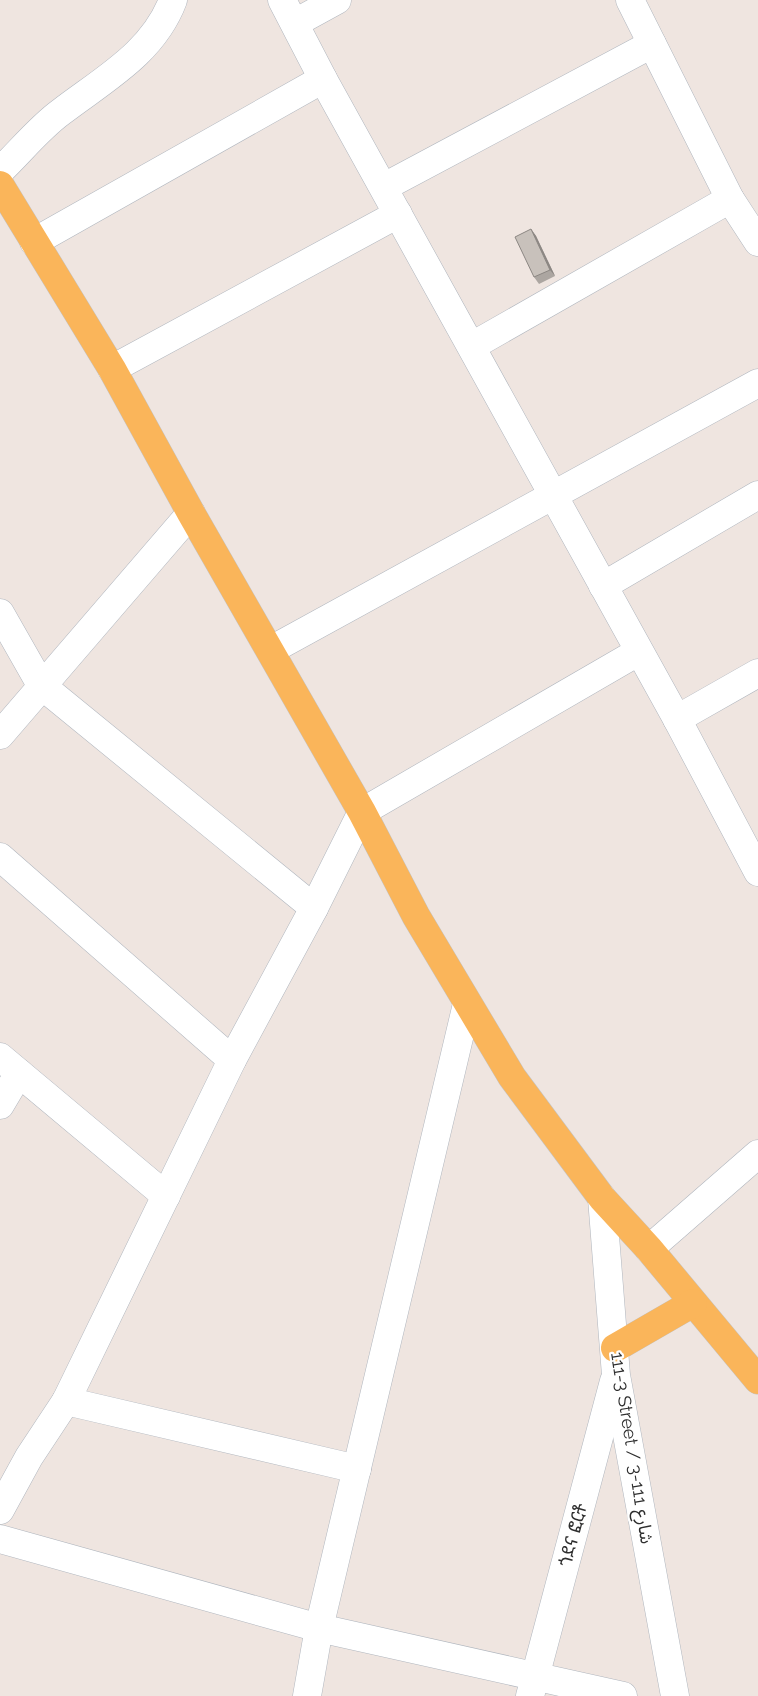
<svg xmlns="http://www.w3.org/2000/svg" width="758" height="1696" font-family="Raleway,'Noto Sans Arabic','Noto Sans Ethiopic',sans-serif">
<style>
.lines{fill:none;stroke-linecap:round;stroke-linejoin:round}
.minor-casing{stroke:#b0b6be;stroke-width:29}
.major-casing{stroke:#c4c4c4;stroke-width:29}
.minor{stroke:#fff;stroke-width:28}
.major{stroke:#fab55a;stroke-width:28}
.wall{fill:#aca6a1}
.shaded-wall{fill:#8c8783}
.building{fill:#c8c1bb;stroke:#8c8783}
.labels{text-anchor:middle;stroke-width:4.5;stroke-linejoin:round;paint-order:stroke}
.street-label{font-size:18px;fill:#2e2e2e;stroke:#fff}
</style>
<rect width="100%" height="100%" fill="#efe5e0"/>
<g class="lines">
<g class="minor-casing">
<g id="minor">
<path d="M282,0L323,79L677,719L758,872"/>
<path d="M630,0L730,199L758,242"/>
<path d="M295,23L337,0"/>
<path d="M0,171C20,152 39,128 61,112C104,79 153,53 173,0"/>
<path d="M384,187L652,44"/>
<path d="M34,242L323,79"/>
<path d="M472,346L730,199"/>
<path d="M112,369L398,214"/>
<path d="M603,586L758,495"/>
<path d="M0,613L41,685L314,908"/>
<path d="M271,650L758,383"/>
<path d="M677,719L758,673"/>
<path d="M0,735L191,513"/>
<path d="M0,857L232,1060"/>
<path d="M0,1057L166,1196"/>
<path d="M0,1105L19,1073"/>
<path d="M602,1198L616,1375L675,1696"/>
<path d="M649,1249L758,1154"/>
<path d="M66,1401L357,1469"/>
<path d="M0,1510L29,1457L66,1401L232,1060L314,908L362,812L638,652"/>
<path d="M0,1539L319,1628L623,1696"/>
<path d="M307,1696L319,1628L467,1004"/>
<path d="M530,1696L614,1381"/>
</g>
</g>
<g class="major-casing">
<g id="major">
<path d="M0,185L112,369L191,513L362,812L416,916L512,1077L602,1198L649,1249L758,1380"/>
<path d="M615,1348L693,1303"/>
</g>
</g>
<use href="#minor" class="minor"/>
<use href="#major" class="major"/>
</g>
<path class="wall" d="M531,229L536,236L555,276L539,284L534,277Z"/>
<path class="shaded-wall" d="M531,229L536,236L555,276L550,270Z"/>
<path class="building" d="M531,229L550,270L534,277L515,237Z"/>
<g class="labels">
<g class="street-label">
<text transform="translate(632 1448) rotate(81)" y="6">111-3 Street / شارع 111-3</text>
<text transform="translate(573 1535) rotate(-75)" y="6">ጎደና ፎርቶ</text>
</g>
</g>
</svg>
